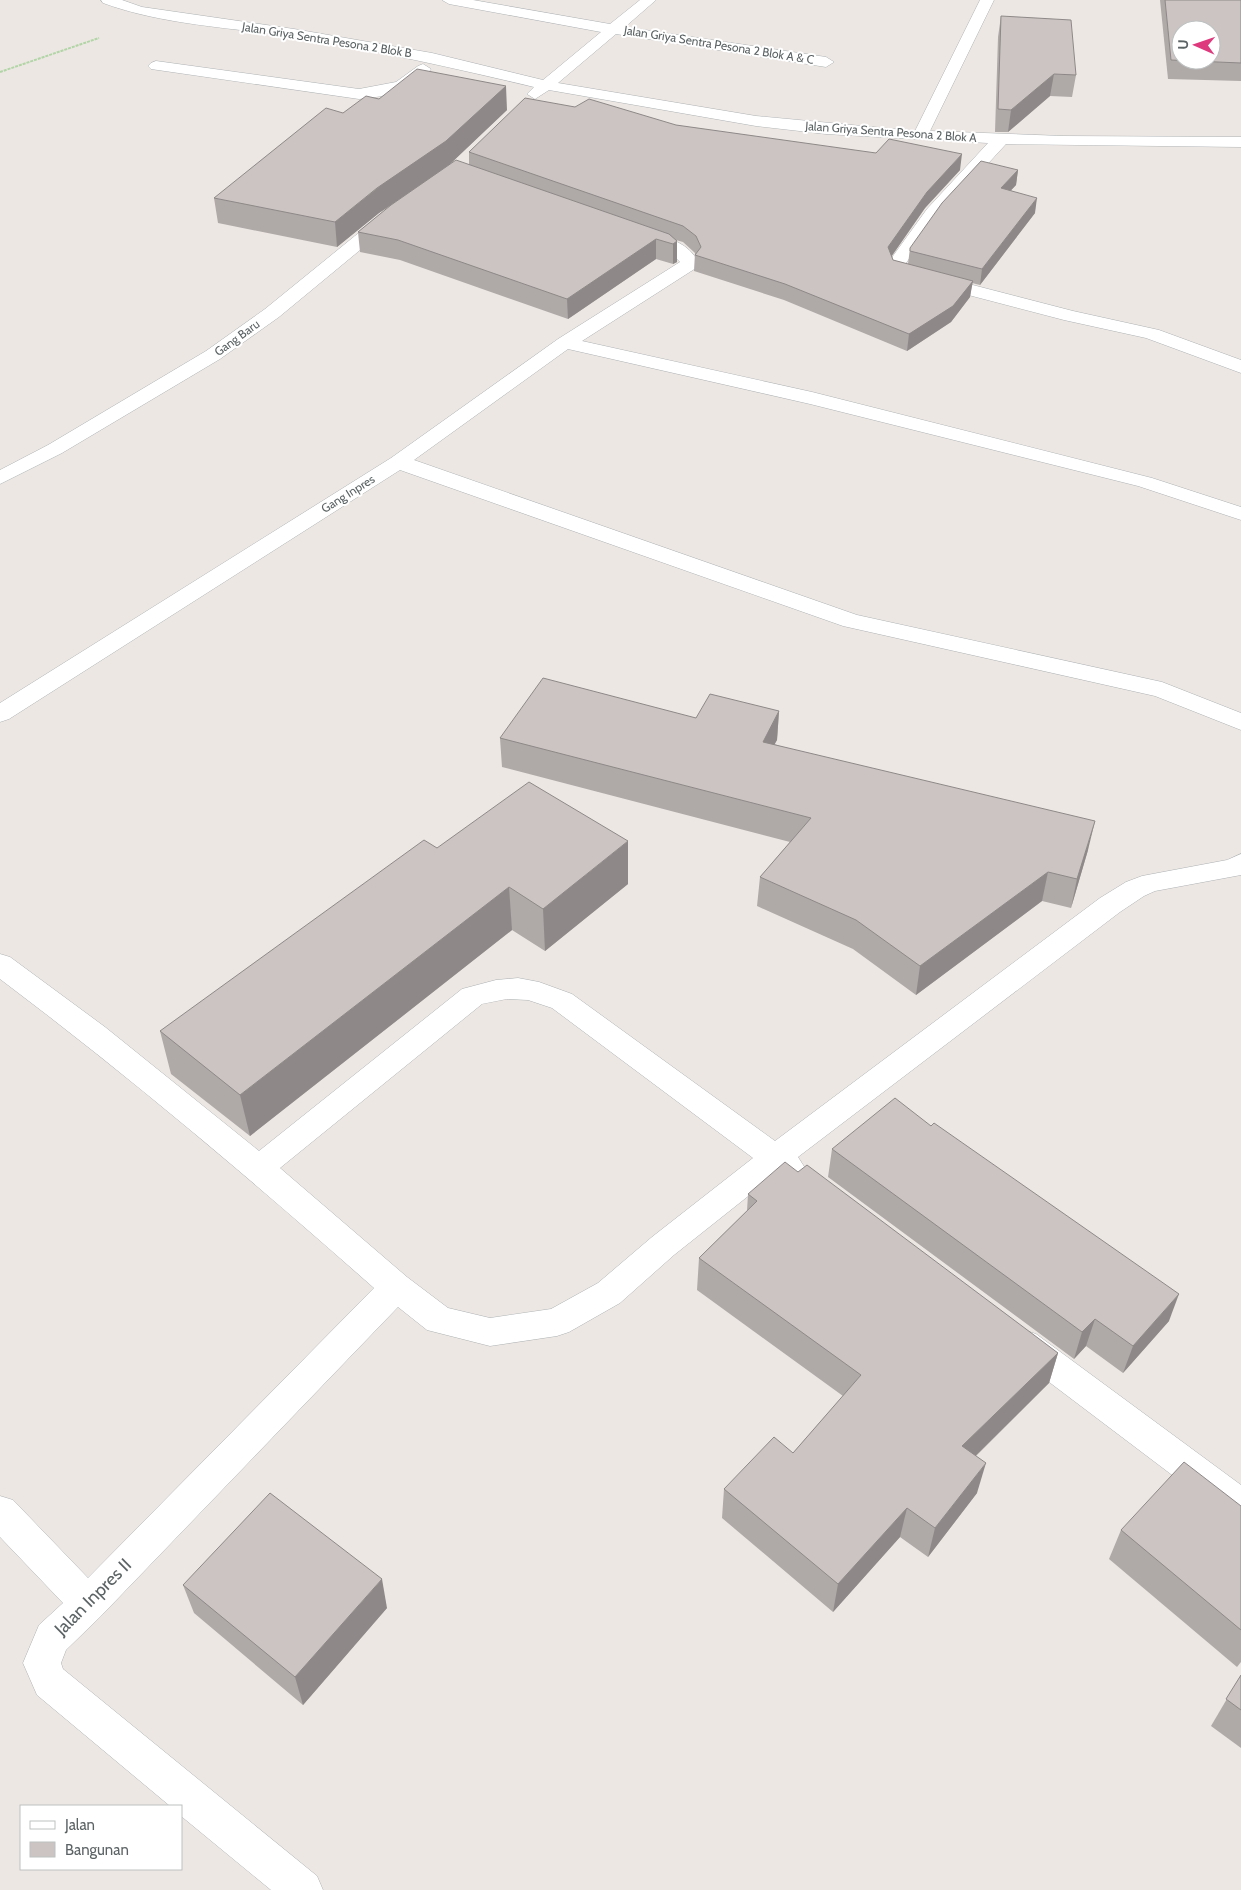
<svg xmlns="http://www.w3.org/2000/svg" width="1241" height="1890" font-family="Cabin,sans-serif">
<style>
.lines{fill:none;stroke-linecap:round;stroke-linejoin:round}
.minor-casing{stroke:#adb2b3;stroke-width:1}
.path{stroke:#b1d5a6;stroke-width:2;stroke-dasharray:3 1;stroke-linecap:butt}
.minor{fill:#fff;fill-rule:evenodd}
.wall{fill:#afa9a8}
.shaded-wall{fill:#8e8988}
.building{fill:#cbc4c3;stroke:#8e8988;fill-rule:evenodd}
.labels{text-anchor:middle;stroke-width:4;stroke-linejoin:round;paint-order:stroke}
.far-street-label{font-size:12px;fill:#5c6364;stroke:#fff}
.near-street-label{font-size:18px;fill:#5c6364;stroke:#fff}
</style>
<rect width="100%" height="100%" fill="#ede7e4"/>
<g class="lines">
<g class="minor-casing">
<g id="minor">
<path d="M101,0H122L142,7L294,29L432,53L543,80L601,32L449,4L442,0H473L610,24L640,0H656L625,27L826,57L834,62L826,67L616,34L558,83L756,116L915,131L980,0H994L930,131L1063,136L1241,137V147L1006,144L939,217L906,263L907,268L1073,311L1159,330L1241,360V373L1146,338L1064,320L892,275L888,263L927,209L988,143L826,134L756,126L549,90L535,99L527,94L534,87C454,68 374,50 293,37C229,27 163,25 103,3Z"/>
<path d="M156,61L359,89L396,82L418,66L423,64L431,69C414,93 386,96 359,99L151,69L148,66L151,63Z"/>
<path d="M388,213L394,214L397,218L394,222L279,317L220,359L62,453L0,484V470L48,445L206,351L265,309L382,214Z"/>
<path d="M643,232C665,237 689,241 699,264L696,268L582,341L812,392L1152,478L1241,507V520L1138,486L810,404L568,349L414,460L857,615L1162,682L1241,713V730L1155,696L843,626L400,470L9,719L0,722V703L391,458L558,339L680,262L671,253L637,241L634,237L637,233Z"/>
<path d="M1241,854V875L1155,891L1144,896L1120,912L798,1157L805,1168L801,1177L790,1180L776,1174L674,1255L620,1303L569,1332L557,1336L490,1346L427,1330L398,1307L101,1616L66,1650L61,1663L63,1669L317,1876L323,1890H271L181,1816V1806H170L37,1695L23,1663L39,1625L63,1603L0,1537V1496L13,1500L88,1578L374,1288C253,1181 129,1076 0,979V954L10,957L105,1027L259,1151L462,989L496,980L518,978L539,982L572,994L775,1141L1100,898L1126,882L1142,876L1227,860ZM507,999L528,1000L552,1008L753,1158L652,1237L598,1283L551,1309L490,1318L448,1308L407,1277L280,1168L482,1004Z"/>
<path d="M1024,1330L1036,1334L1241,1485V1522L1229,1518L1012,1354L1007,1344L1012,1334Z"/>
</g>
</g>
<path class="path" d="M0,72L99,38"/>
<use href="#minor" class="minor"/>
</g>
<g class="wall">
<path d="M1160,0H1241V81L1168,79Z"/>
<path d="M1001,16L1076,75L1072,97L1050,96L1008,132H995L998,37Z"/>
<path d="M379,99L507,110L449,165L469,164V152L676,125L960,170L925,208L892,256L893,260L908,264L910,248L1018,170L1016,185L1011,190L1035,213L980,285L972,283L970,297L951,322L907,351L784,300L694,271L695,253L683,242L676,240L677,262L673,264L656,259L568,319L400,260L360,252L358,232L390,206L379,213L337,247L218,223L214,198L343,113Z"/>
<path d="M779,711L777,740L774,744L1088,850L1071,908L1042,901L916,995L853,949L757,906L760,877L790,842L502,767L500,738L696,718Z"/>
<path d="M437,848L628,884L545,951L512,930L250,1136L171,1074L160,1031Z"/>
<path d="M832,1149L1169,1321L1123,1373L1086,1346L1074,1359L828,1177Z"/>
<path d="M798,1172L1058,1353L1049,1383L976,1456L977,1493L928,1557L900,1537L833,1612L722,1518L724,1489L793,1453L843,1396L697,1290L699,1258L747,1211L748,1194Z"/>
<path d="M1241,1506V1662L1237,1667L1109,1559L1121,1530Z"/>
<path d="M183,1585L387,1608L303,1705L194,1613Z"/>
<path d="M1241,1675V1748L1211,1726Z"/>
</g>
<g class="shaded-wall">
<path d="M1054,74L1050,96L1008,132L1011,110Z"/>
<path d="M506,86L507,110L448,166L379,213L337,247L335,222Z"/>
<path d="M962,154L960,170L925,208L886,264L888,247L927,192Z"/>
<path d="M1018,170L1016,185L999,203L1001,188Z"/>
<path d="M1037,198L1035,213L980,285L982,269Z"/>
<path d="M656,239V259L568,319L567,299Z"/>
<path d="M677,241V262L673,264V244Z"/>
<path d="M973,281L970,297L951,322L907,351L909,334Z"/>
<path d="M779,711L777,740L761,770L763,742Z"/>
<path d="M1095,821L1088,850L1071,908L1077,879Z"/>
<path d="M628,841V884L545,951L543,909Z"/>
<path d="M1048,872L1042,901L916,995L920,966Z"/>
<path d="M509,887L512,930L250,1136L240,1095Z"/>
<path d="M1179,1294L1169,1321L1123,1373L1133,1346Z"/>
<path d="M1095,1319L1086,1346L1074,1359L1082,1332Z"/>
<path d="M1058,1353L1049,1383L955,1476L962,1446Z"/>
<path d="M986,1463L977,1493L928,1557L935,1528Z"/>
<path d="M907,1508L900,1537L833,1612L838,1584Z"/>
<path d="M382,1579L387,1608L303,1705L295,1677Z"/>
</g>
<g class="building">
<path d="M1165,0H1241V63L1171,60ZM1181,30H1211V60H1181Z"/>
<path d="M1001,16L1071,20L1076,75L1054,74L1011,110L998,109Z"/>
<path d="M417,69L506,86L446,141L377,188L335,222L214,198L326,108L343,113L366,96L379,99Z"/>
<path d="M525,98L575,107L589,99L676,125L876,153L889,139L962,154L927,192L888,247L893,260L973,281L953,306L909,334L785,284L695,255L701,247L696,236L683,226L469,152Z"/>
<path d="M456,160L669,234L677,241L673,244L656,239L567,299L398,240L358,232L391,205Z"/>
<path d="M981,161L1018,170L1001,188L1037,198L982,269L910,251V248L942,203Z"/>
<path d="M543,678L696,718L710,694L779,711L763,742L1095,821L1077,879L1048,872L920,966L856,920L760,877L811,818L500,738Z"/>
<path d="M529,782L628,841L543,909L509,887L240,1095L160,1031L424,840L437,848Z"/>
<path d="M895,1098L931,1126L934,1123L1179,1294L1133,1346L1095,1319L1082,1332L832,1149Z"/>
<path d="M785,1162L798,1172L807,1165L1058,1353L962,1446L986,1463L935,1528L907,1508L838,1584L724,1489L774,1437L793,1453L861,1375L699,1258L757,1201L748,1194Z"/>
<path d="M1184,1462L1241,1506V1630L1121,1530Z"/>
<path d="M270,1493L382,1579L295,1677L183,1585Z"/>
<path d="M1241,1675V1710L1226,1699Z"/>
</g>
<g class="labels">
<g class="far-street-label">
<text transform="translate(327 40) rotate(9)" y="4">Jalan Griya Sentra Pesona 2 Blok B</text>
<text transform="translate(719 45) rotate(9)" y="4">Jalan Griya Sentra Pesona 2 Blok A &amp; C</text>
<text transform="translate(891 132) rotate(4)" y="4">Jalan Griya Sentra Pesona 2 Blok A</text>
<text transform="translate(237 338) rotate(-36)" y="4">Gang Baru</text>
<text transform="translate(348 494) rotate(-32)" y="4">Gang Inpres</text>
</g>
<g class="near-street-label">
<text transform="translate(93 1597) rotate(-45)" y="6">Jalan Inpres II</text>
</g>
</g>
<rect x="20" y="1805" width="162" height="65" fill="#ffffff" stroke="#bec1c1"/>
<rect x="30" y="1821" width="25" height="8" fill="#ffffff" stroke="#bec1c1"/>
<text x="65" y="1830" font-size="15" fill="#5c6364">Jalan</text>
<rect x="30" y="1842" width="25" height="15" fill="#cbc4c3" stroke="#bec1c1"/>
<text x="65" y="1855" font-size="15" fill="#5c6364">Bangunan</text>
<g transform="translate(1196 45) rotate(272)"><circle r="24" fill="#ffffff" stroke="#bec1c1"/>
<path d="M0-4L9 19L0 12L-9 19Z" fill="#df397e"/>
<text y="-8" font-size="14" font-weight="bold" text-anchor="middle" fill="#5c6364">U</text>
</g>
</svg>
